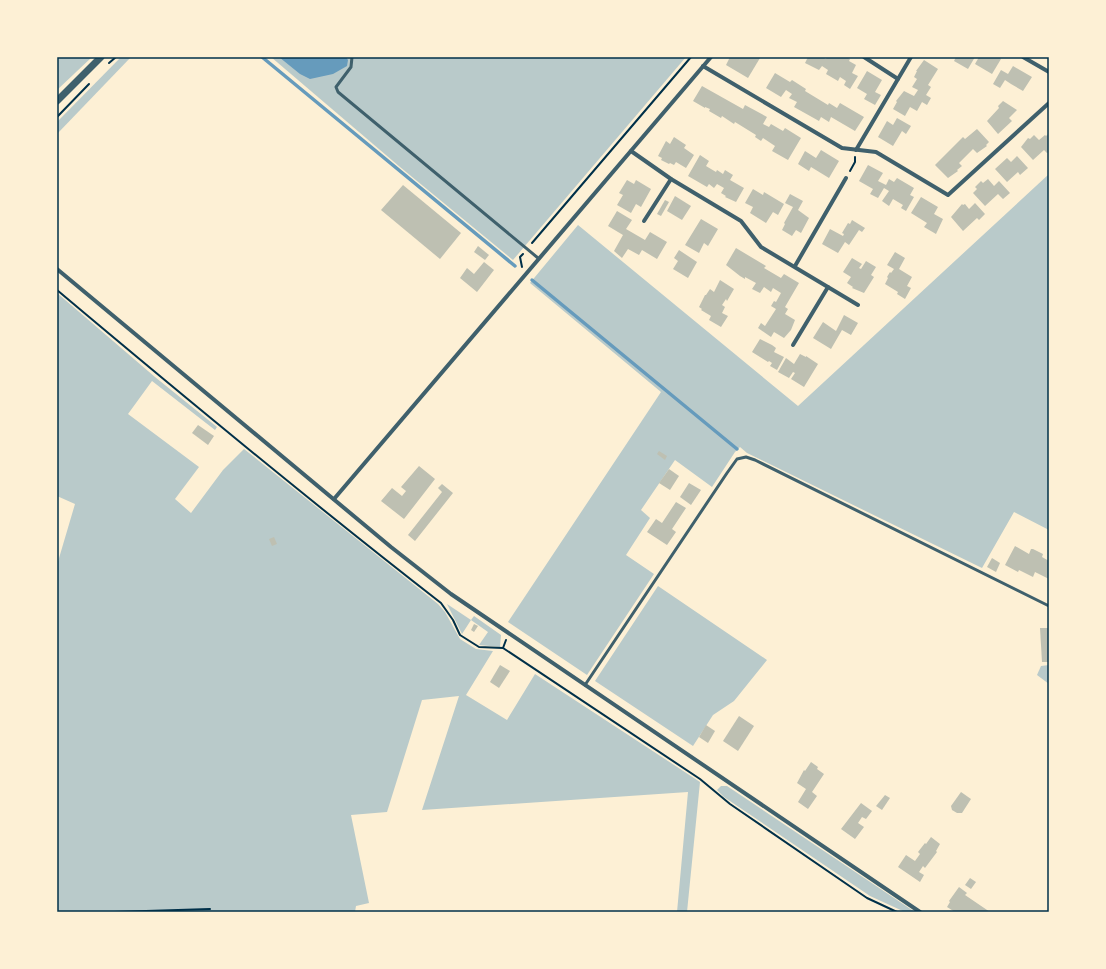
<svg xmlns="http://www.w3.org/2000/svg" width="1106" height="969" font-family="Rubik,sans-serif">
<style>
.green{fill:#b9caca}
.water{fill:#669bbc}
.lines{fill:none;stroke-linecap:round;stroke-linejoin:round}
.stream{stroke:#669bbc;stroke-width:3.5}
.building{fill:#bec0b2}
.path{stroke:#003049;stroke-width:2}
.service{stroke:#3f606c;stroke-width:3}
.minor{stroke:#3f606c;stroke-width:4}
.tertiary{stroke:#3f606c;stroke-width:7}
.neatline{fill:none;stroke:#003049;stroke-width:1.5}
</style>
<rect width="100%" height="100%" fill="#fdf0d5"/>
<g class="green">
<path d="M61,57H92L57,90V61Z"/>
<path d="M121,57H131L57,134V122Z"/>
<path d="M271,57H686L513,260L400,167Z"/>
<path d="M1049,174V530L1014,512L982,568L747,453L740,447L735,452L712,487L675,460L641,510L650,518L626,555L654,574L587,675L508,622L661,392L530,283L578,225L798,406Z"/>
<path d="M57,293L155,377L217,427L215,430L152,381L128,414L199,467L175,499L191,513L223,470L244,449L438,604L445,612L460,639L476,649L493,651L466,695L507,720L535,674L700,782L687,912H677L688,792L422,810L459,696L422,700L387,812L351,815L369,903L356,906L355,912H57V565L75,504L57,496Z"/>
<path d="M658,586L767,660L734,701L713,715L693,746L595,681Z"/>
<path d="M447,604L471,620L474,616L501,635L500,647L479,645L488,632L471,620L462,634Z"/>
<path d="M1049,665V684L1037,675L1041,666Z"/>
<path d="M721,786H727L915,912H905L870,896L724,797L717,790Z"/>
</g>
<path class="water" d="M279,57H346L348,60L347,66L333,74L310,79L300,74Z"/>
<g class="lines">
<g class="stream">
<path d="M262,57L515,266"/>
<path d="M532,280L737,449"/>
</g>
</g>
<g class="building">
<path d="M730,57H758L760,58L748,78L726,65Z"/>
<path d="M808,57H822L826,59L827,57H846L850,59L849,61L856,65L852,73L858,76L850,89L844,85L846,81L840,77L838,81L826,74L828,70L822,66L819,70L805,63Z"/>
<path d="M956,57H975L968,69L954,61Z"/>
<path d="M979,57H999L1001,59L992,74L975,64Z"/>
<path d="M924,60L938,69L928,85L931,87L926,95L931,98L927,105L922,102L917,111L910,107L905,116L893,109L897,102L896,101L904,91L914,96L918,90L912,87L917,79L914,77L917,71H916Z"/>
<path d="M1013,66L1032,77L1023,91L1011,84L1005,80L1000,88L993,84L1001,70L1008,74Z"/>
<path d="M867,71L882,80L875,92L881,95L875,105L864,99L867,94L857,88Z"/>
<path d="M775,73L790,82L792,80L806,89L805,91L828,105L829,103L837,108L840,103L864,117L855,131L831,117L829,122L821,117L819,121L794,107L797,102L789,98L792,94L786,90L781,97L766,88Z"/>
<path d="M702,86L743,109L745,105L767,117L763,124L769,127L771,124L783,131L785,128L801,138L788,160L772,151L775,146L763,138L761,141L755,137L756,135L735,122L734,124L722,116L721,118L709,111L710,109L705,107V108L693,101Z"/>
<path d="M1003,101L1017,110L1009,118L1012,121L998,134L987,121L999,108L998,106Z"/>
<path d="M897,118L911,126L906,134L902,131L893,146L878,137L887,121L893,125Z"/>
<path d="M977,129L989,142L986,145L987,146L977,153L973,149L959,163L962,166L957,170L958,171L948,178L935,165L963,137L965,139Z"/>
<path d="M1049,133V152L1047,153L1044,150L1033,160L1021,147L1028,138L1030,139L1034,135L1039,140L1045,135L1046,136Z"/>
<path d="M674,137L686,145L684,148L694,155L686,168L676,162L674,165L670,163L669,164L661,160L662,158L658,156L666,141L670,144Z"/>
<path d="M821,150L839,161L829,178L811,167L809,171L798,164L805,151L816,158Z"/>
<path d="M700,155L709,161L706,166L716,172L717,170L723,174L725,170L733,175L730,180L744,188L736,202L725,197L726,196L721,193L724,188L717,184L714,188L709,184L707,187L688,176Z"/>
<path d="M1017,156L1028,168L1020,175L1018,172L1007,182L995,169L1007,158L1011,162Z"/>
<path d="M868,165L883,173L878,181L886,185L889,179L894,182L897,178L914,188L910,195L914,197L906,211L901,208L903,205L893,199L889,206L882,201L889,191L884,188L878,198L870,194L873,189L859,181Z"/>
<path d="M988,179L994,186L999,181L1010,193L1003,199L998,194L985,206L973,193L977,189L975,187L981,181L983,183Z"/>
<path d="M627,180L634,184L636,180L651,189L641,207L636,204L631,213L617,205L623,195L619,193Z"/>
<path d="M403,185L461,233L440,259L381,210Z"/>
<path d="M753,189L763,195L764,192L784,204L778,215L773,212L766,223L750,213L753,207L745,203Z"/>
<path d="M790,194L803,201L798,210L809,218L801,233L796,230L792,236L782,230L785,224L784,223L793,207L785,203Z"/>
<path d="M675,196L691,206L682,220L667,211Z"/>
<path d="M921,197L938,207L934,214L943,219L936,234L924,227L927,223L911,213Z"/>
<path d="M665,200L669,202L661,216L657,214Z"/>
<path d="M975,203L985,214L979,220L977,218L963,231L951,217L962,204L963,205L965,204L969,209Z"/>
<path d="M617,211L632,220L626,229L645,240L650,232L667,242L657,259L642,250L639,255L628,249L622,258L614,251L623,235L608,226Z"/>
<path d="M701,219L718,229L708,246L704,243L699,253L685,245Z"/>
<path d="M852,220L865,228L862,232L859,230L849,245L845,242L838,253L822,244L830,229L843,236L844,234L842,233L848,223L850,224Z"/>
<path d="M478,246L489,255L485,260L474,252Z"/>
<path d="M736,248L766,266L764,268L781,278L784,274L799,283L785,307L788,309L785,314L795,320L791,330L784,338L774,332L771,337L758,328L761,323L765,326L776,309L771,306L774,301L776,302L781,293L773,288L771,292L764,287L760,293L752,289L756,283L745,277V279L740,276L726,265Z"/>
<path d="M679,250L697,262L688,278L673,269L678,261L674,258Z"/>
<path d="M895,252L905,258L899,269L912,277L907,286L911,288L905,299L897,294L898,292L885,284L888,278L887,277L890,272L891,273L894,269L887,265Z"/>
<path d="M852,258L862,264L859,268L861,269L866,261L876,267L871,275L874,277L864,293L852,288L853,287L847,283L851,277L843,272Z"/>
<path d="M484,262L494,270L477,292L460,278L467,268L474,274Z"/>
<path d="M720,280L734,289L727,301L726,299L722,305L725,307L722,313L728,316L721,327L709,320L711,316L701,310L702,309L699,307L705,295H706L710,289L714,292Z"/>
<path d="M844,315L858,323L851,335L842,330L831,349L813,338L823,322L836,331Z"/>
<path d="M760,339L772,345L776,348L774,352L784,357L777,370L770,366L772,363L769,361L768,362L752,352Z"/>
<path d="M800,354L806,357V356L818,364L804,387L791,379L795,373L793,372L789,378L778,372L786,358L794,364Z"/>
<path d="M198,425L214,436L208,445L192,433Z"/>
<path d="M659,451L667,456L665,460L657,454Z"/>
<path d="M419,466L435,479L404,519L381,501L392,488L402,496L406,491L401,487Z"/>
<path d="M669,469L679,476L670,490L659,483Z"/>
<path d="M689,483L701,490L691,505L680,497Z"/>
<path d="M442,484L453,493L415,541L408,535L442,492L438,488Z"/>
<path d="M676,502L686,508L672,529L676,532L667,545L647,532L656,519L662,523Z"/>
<path d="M274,537L277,544L272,546L269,539Z"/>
<path d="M1015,546L1029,554L1031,549H1033L1043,554L1042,557L1049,561V579L1035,572L1033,577L1019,570L1018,572L1005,565Z"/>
<path d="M992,558L1000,563L996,572L987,567Z"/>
<path d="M474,624L478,626L474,632L471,630Z"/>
<path d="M1040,628H1049V662H1042Z"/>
<path d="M500,665L510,671L499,688L490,682Z"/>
<path d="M739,716L754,726L738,751L723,741Z"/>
<path d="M706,725L715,731L708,743L699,737Z"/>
<path d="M811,762L818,767L817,769L824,774L812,792L817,796L808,809L798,802L806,789L797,783L804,770L805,771Z"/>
<path d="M961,792L971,799L962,813H957L952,810L951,806Z"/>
<path d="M885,795L890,798L882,810L876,806Z"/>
<path d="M861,803L872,811L866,819L862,817L858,823L864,827L855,839L841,829Z"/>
<path d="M931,837L940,844L936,851L937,852L925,868L923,866L919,872L924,875L920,882L898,867L906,855L915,861L920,854L918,852L925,843L926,844Z"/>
<path d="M970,878L976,882L971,889L965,885Z"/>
<path d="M959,887L967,893L965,895L990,912H964L963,911L962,912H955L947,907L950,902L949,901Z"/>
</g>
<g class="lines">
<g class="path">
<path d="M109,63L116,57"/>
<path d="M57,117L89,84"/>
<path d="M850,171L855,162V157"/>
<path d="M532,243L691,57"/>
<path d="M522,267L520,257L523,254"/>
<path d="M57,290C183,396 311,502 441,603L453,620L460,635L479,647L503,648L700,779L730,804L867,898L897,912"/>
<path d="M503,648L506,640"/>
<path d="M114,912L210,909"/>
</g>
<g class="service">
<path d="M352,57L351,67L336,87L338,92L538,258"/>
<path d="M585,685L727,473L737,459L746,457L755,460L1049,606"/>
</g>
<g class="minor">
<path d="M864,57L898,79"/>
<path d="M1023,57L1049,72"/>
<path d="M703,66L842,148L876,152L948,195L1049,103"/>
<path d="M856,150L911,57"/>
<path d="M631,151L671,179L741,221L761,247L858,305"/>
<path d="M644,221L671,179"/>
<path d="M795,266L846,178"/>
<path d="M57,269L391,547L451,594L920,912"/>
<path d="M793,345L828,287"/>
<path d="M334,499L711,57"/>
</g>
<path class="tertiary" d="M57,101L101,57"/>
</g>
<rect width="1106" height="969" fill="none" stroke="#fdf0d5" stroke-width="116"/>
<rect x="58" y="58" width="990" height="853" class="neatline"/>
</svg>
